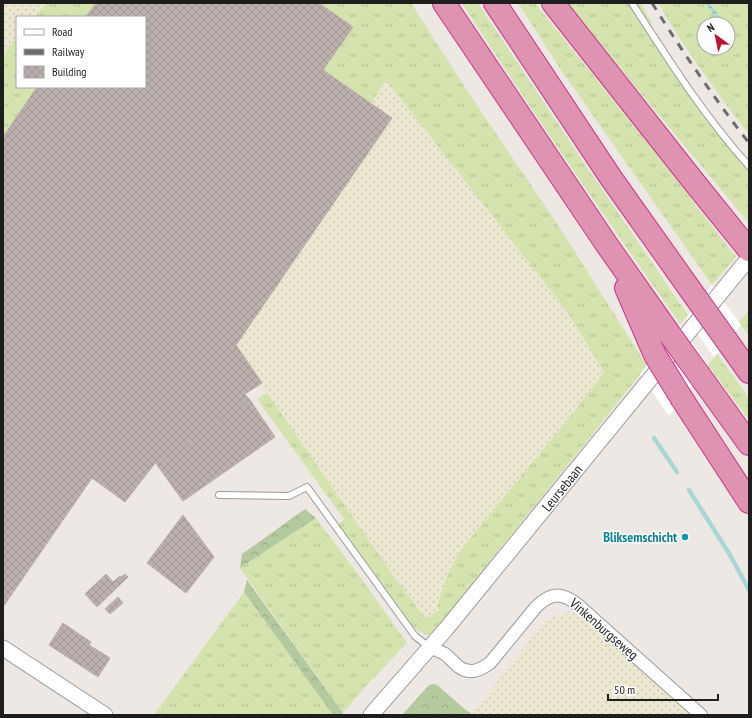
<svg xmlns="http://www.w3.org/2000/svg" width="752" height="718" font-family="'PT Sans Narrow',sans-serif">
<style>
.farmland{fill:url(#farmland-dots)}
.grass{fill:url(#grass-tufts);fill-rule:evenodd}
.forest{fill:url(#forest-crowns)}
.water{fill:url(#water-rules)}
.pier{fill:#fff}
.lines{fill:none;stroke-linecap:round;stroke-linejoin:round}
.stream{stroke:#a9d7d7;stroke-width:4.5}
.building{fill:url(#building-cross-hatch);stroke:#beada8}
.service-casing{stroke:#9b9b9b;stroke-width:8}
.minor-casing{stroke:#9b9b9b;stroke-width:14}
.tertiary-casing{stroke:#9b9b9b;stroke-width:17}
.motorway-casing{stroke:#c8358a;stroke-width:24}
.service{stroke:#fff;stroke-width:6}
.minor{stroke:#fff;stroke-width:12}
.tertiary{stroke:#fff;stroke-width:15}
.motorway{stroke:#de93b2;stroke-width:22}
.rail{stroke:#6c6c6c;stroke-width:3;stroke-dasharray:8 8;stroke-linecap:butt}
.motorway-bridge-casing{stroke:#c8358a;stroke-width:24;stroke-linecap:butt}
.motorway-bridge{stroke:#de93b2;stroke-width:22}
.culture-dot{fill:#0f9aa8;stroke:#fff;stroke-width:1.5}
.labels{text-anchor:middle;stroke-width:3;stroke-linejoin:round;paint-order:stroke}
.street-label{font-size:14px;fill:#1e1e1e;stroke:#fff}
.culture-label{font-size:14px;font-weight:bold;fill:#0d838f;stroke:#fff;text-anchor:end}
</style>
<defs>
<pattern id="farmland-dots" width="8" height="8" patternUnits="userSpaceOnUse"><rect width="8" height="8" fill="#ebe7d1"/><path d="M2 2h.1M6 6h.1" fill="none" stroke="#c9c6b3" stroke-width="1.8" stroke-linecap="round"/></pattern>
<pattern id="grass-tufts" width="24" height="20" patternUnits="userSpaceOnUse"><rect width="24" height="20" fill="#d5e3af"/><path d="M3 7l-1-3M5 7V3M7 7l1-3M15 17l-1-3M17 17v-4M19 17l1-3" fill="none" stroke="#b6c296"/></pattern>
<pattern id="forest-crowns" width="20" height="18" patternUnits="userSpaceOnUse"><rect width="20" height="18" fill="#b4c99d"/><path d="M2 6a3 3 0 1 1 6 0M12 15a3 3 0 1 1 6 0" fill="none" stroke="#9aac87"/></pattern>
<pattern id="water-rules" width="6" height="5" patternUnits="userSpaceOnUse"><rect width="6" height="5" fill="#a9d7d7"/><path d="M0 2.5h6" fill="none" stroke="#91b8b8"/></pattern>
<pattern id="building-cross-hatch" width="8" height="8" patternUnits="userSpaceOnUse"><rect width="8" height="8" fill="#bbb0ae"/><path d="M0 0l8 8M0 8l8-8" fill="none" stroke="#a09795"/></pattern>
</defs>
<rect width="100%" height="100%" fill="#eee8e4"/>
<g class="farmland">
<path d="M3,3H46L34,17H17V37L3,54Z"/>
<path d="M386,80L552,292L570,316L604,372L577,408L464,546L455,560L446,579L439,610L426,619L390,571L234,347L392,118L371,103Z"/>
<path d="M568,613L581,614L690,712L683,715H470L474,712L546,620L556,615Z"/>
</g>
<g class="grass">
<path d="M46,3H96L86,17H34Z"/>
<path d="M319,3H411L474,101L560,228L647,366L431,635C422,635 417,630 411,624L339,525L344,519L257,399L267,393L390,571L426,619L439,610L437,606L446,579L455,560L464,546L577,408L604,372L570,316L552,292L386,80L371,103L323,70L353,27Z"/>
<path d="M462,3H478L586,166L688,315L680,324C606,218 532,112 462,3Z"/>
<path d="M518,3H535L644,138L736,257L712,285L561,70Z"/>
<path d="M567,3H628C647,31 666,59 685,87C705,116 725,144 749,170V223L637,89Z"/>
<path d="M636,3H641L651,22L653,30Z"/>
<path d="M658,3H745L749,8V134C716,92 685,49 658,3ZM704,24H728V48H704Z"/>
<path d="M17,37V87H37L3,137V54Z"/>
<path d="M749,310V336L739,322Z"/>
<path d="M717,354L749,398V420L708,365Z"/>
<path d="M316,518L363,581L407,643L365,687L343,713L240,568Z"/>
<path d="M244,592L333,715H154Z"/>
</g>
<g class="forest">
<path d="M305,509L316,518L240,568L242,554Z"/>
<path d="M247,580L343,713L341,715H333L244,592Z"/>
<path d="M433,684L437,685L467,711L471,713L470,715H402L429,685Z"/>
</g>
<path class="water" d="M705,3H709L726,24H721Z"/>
<g class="pier">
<path d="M712,285L741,325L714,357L686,318Z"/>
<path d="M680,324L708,365L669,416L640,374Z"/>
</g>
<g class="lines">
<g class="stream">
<path d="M654,438L677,472"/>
<path d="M689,490L730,555L749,590"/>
</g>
</g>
<g class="building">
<path d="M96,3H319L353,27L323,70L392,118L236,345L262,383L245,394L250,400L157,465L156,462L125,502L92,478L3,607V137L37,87H145V17H86Z"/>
<path d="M250,400L275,437L183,501L157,465Z"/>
<path d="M183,515L214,557L186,593L147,563Z"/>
<path d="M106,574L113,582L120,576L121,577L125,574L128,577L97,607L85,594Z"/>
<path d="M118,597L123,603L110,614L105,609Z"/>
<path d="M63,623L91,642L89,645L110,658L98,677L49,645Z"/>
</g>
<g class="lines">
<g class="service-casing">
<g id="service">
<path d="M632,3C668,59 704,116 749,166"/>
<path d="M219,495L289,496L307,487L415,636L429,647"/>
</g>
</g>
<g class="minor-casing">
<path id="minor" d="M430,647C435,650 440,651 445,654C450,658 454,663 459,667C470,675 480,670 490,663L536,607C551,592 562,592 578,605L701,715"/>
</g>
<g class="tertiary-casing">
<g id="tertiary">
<path d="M3,648L105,715"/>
<path d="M371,715L446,629L749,258"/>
</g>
</g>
<g class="motorway-casing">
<g id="motorway">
<path d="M444,3L607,245L671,336"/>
<path d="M495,3L611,178L699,302"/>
<path d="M553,3L694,182L749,250"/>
<path d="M626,288L655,355"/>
<path d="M727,341L749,372"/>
<path d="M700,376L749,444"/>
<path d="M682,399L749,502"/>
</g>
</g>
<use href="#service" class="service"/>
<use href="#minor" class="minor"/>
<use href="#tertiary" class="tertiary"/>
<use href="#motorway" class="motorway"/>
<path class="rail" d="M652,3C682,51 714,98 749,143"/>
<g class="motorway-bridge-casing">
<g id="motorway-bridge">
<path d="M699,302L727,341"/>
<path d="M671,336L700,376"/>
<path d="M655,355L682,399"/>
</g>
</g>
<use href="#motorway-bridge" class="motorway-bridge"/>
</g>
<circle class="culture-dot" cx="685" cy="537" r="4"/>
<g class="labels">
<g class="street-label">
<text transform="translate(562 488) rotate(-51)" y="5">Leursebaan</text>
<text transform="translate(604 629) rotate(41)" y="5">Vinkenburgseweg</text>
</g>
<g class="culture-label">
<text x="677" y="542">Bliksemschicht</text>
</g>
</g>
<rect width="752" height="718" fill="none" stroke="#1e1e1e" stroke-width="8"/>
<rect x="16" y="16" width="130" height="72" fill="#ffffff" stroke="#a5a5a5"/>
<rect x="24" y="29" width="20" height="6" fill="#ffffff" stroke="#a5a5a5"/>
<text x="52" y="36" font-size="12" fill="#1e1e1e">Road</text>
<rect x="24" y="49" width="20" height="6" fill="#6c6c6c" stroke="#a5a5a5"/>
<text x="52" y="56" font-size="12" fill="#1e1e1e">Railway</text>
<rect x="24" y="66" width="20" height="12" fill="url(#building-cross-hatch)" stroke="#a5a5a5"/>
<text x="52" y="76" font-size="12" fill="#1e1e1e">Building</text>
<g transform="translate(716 36) rotate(327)"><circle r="19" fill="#ffffff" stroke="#a5a5a5"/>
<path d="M0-3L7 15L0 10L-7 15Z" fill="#b81339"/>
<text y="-6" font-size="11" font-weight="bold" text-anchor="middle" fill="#1e1e1e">N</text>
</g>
<path d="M608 694v6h110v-6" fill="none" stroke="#1e1e1e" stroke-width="2"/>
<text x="614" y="694" font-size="12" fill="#1e1e1e" stroke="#ffffff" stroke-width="3" paint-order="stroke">50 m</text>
</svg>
